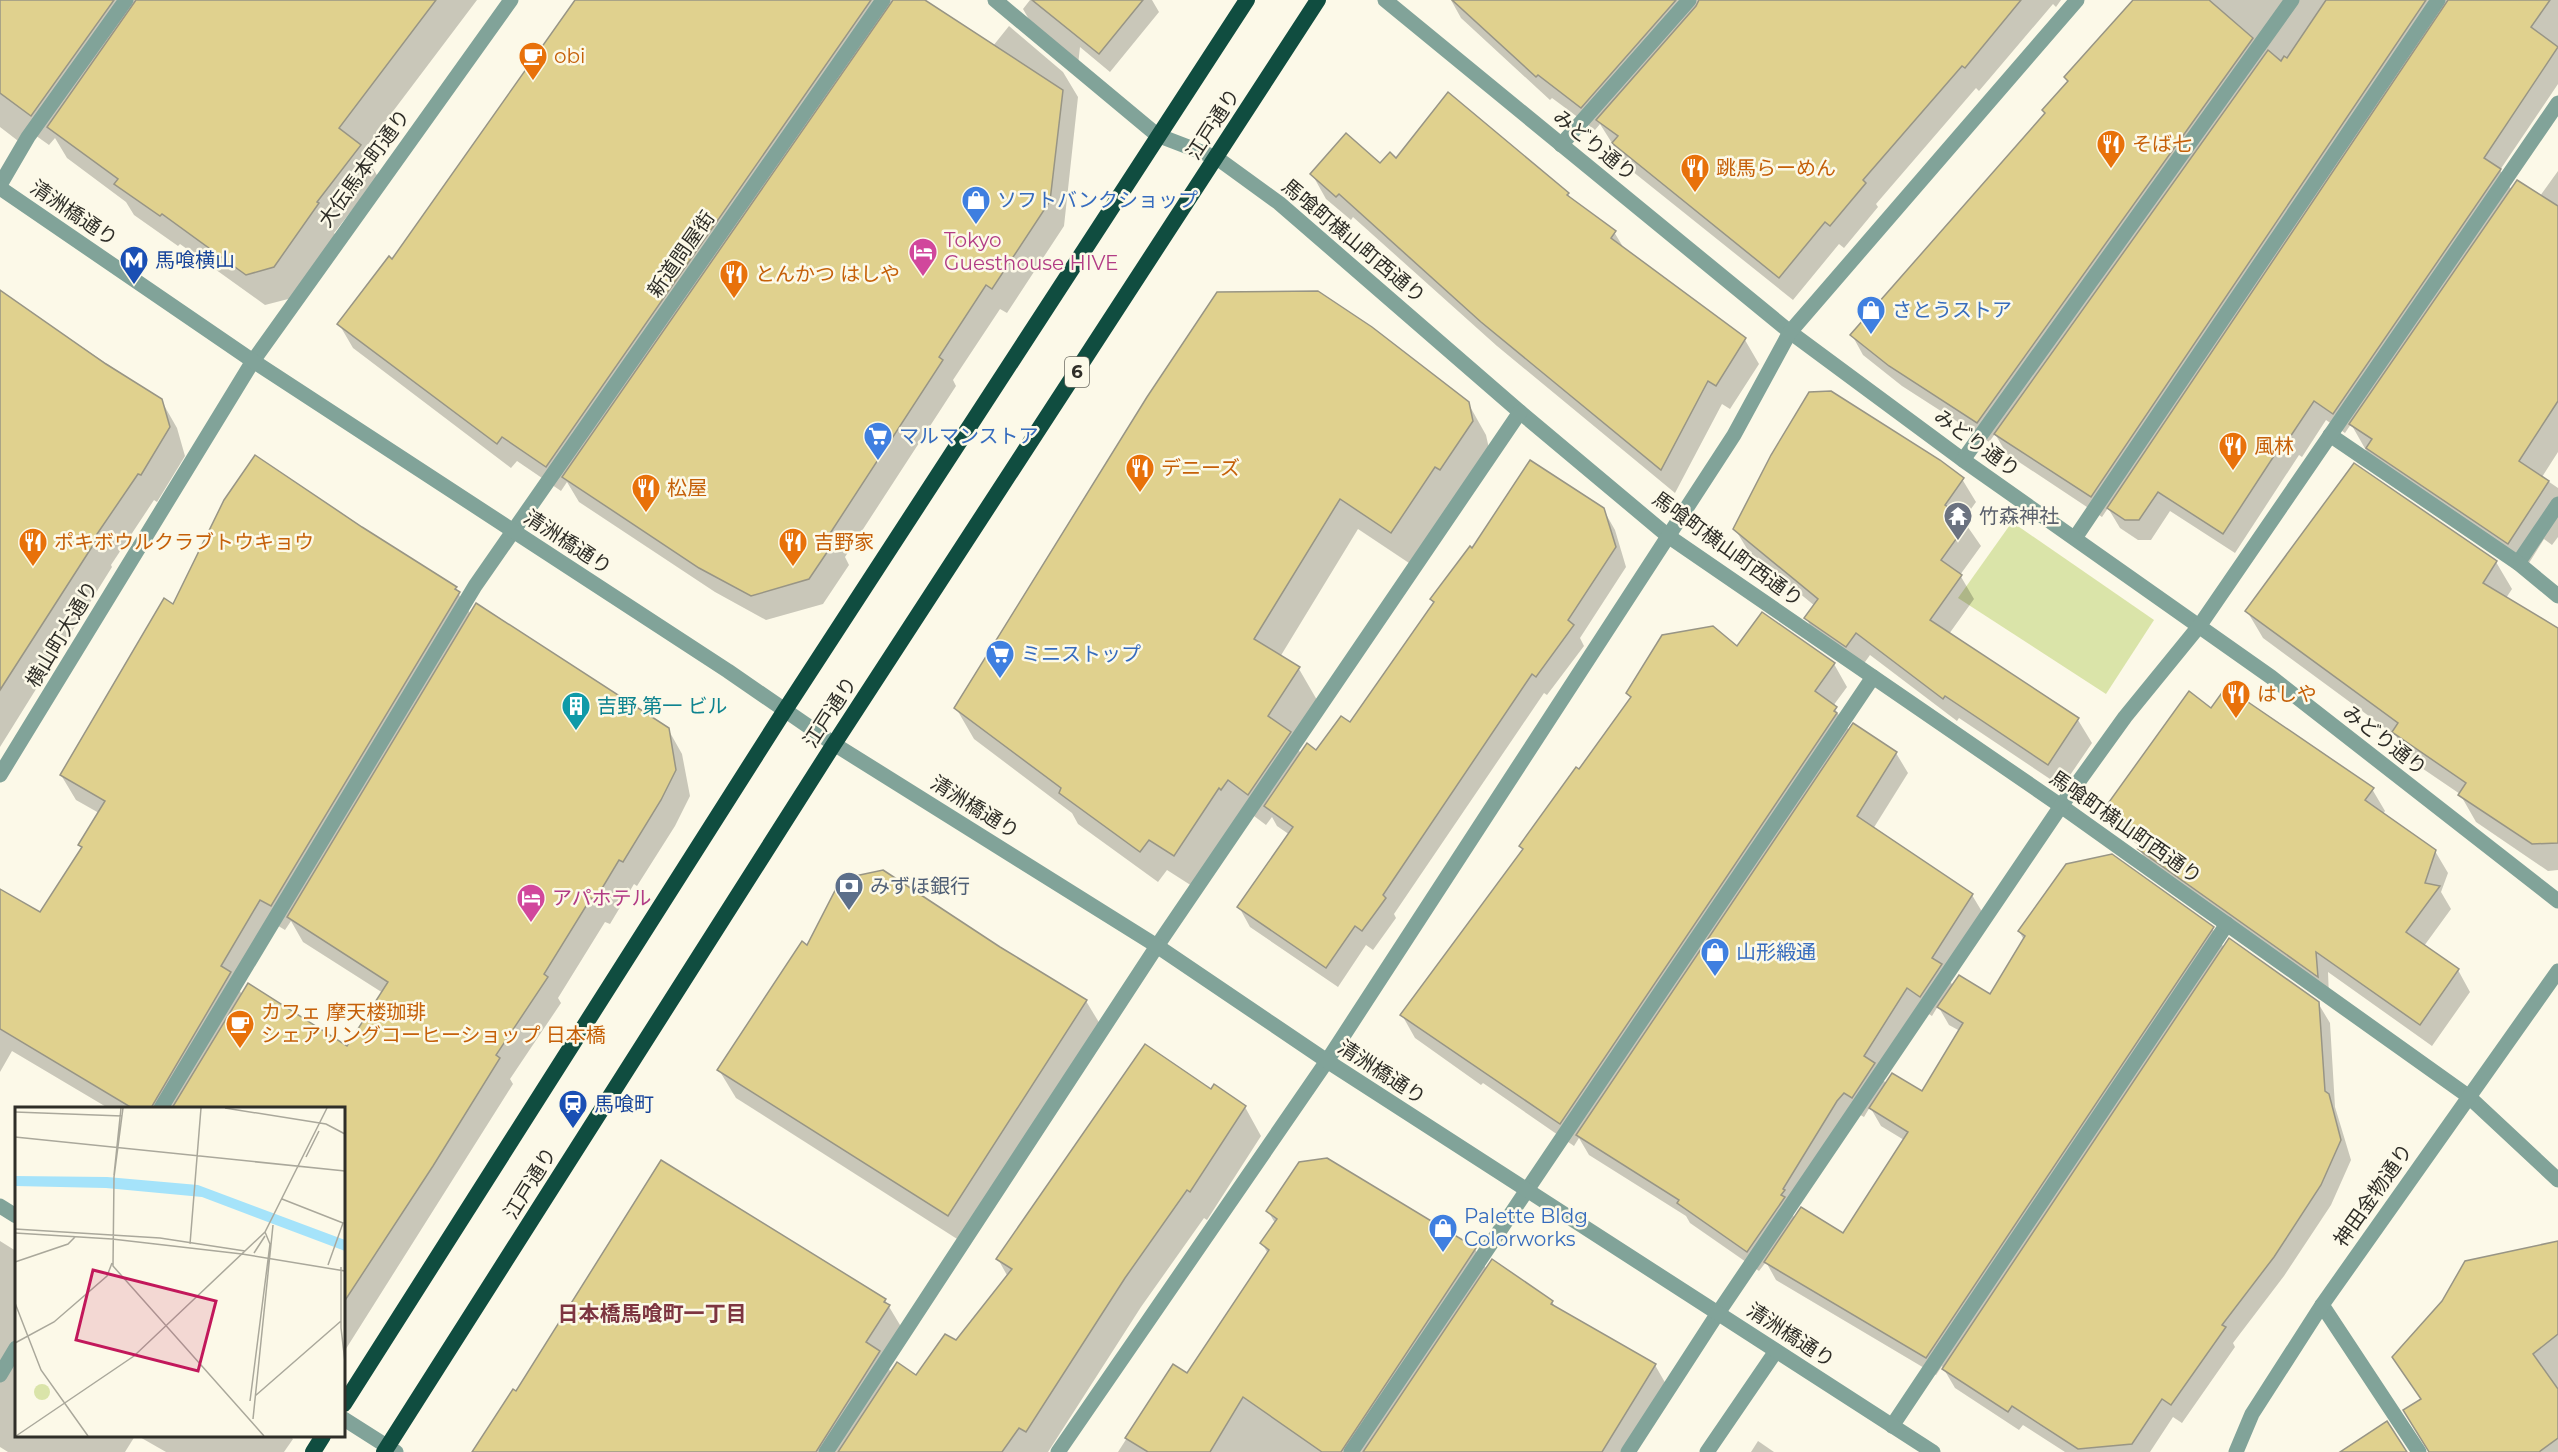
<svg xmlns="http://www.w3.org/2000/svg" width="2558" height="1452" font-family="Montserrat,'Noto Sans JP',sans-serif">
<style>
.green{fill:#dae4a9}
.shadow{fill:#0003;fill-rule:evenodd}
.building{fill:#e0d18e;stroke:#989585;stroke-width:1.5}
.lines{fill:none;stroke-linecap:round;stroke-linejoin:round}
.service{stroke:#81a399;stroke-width:15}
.minor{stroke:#81a399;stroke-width:15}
.tertiary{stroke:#81a399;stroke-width:15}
.trunk{stroke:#104d40;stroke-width:16}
.labels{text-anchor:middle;stroke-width:5;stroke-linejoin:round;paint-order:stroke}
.shield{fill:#fcf9e8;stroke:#6c6b62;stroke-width:1.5}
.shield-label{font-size:18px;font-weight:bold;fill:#2f2e28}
.food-label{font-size:20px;fill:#c56008;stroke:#fcf9e8;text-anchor:start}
.street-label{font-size:20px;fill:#2f2e28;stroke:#fcf9e8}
.shop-label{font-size:20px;fill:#366cbe;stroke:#fcf9e8;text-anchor:start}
.hotel-label{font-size:20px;fill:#b23c85;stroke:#fcf9e8;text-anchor:start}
.transit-label{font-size:20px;fill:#164399;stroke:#fcf9e8;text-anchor:start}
.worship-label{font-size:20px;fill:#5b616d;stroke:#fcf9e8;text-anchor:start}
.culture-label{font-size:20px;fill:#0d838f;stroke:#fcf9e8;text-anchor:start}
.service-label{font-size:20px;fill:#4e5e75;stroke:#fcf9e8;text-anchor:start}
.neighbourhood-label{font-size:21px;font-weight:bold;fill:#7d3540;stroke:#fcf9e8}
.inset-road{fill:none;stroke:#aaa89b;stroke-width:1.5}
.view{fill:#c2185b;fill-opacity:0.15;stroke:#c2185b;stroke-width:3}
.inset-edge{fill:none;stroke:#2f2e28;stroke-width:3}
</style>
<rect width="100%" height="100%" fill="#fcf9e8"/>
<path class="green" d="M2012,522L2154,620L2106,694L1958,598Z"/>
<g class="shadow">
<path d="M0,0H477L363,151L378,177L334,233L336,235L292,298L265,305L180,244L178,246L134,215L126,202L67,158L55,138L49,145L35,135L26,147L0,127Z"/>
<path d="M577,0H922L993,46L1009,26L1063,72L1078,97L1064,226L1007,313L1000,309L953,380L956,386L845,557L849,565L823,604L766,620L715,592L579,502L567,482L561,491L517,461L511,468L353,348L339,324L393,261Z"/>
<path d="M1030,0H1152L1159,12L1110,72L1080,47L1078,65L1034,28L1023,9Z"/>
<path d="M1451,0H2061L2056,7L2053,4L1979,91L1976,88L1876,204L1878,207L1844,248L1839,244L1793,300L1627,167L1600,124L1595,130L1552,98L1550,100L1461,18Z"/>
<path d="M2135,0H2558V84L2500,170L2512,191L2535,203L2558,171V452L2542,477L2558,488V537L2552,545L2544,539L2524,571L2367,452L2351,424L2345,433L2326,420L2302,457L2299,455L2235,553L2170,511L2151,540H2138L2120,528L2108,508L2102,517L2007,454L1995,434L1989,442L1902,386L1863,355L1852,335L2046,114L2068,83L2065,78Z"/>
<path d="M1448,94L1568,194L1572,200L1614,232L1625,250L1745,340L1759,364L1730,409L1722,404L1675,493L1497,346L1353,217L1351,220L1326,199L1312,174L1396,160Z"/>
<path d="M0,292L161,400L177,428L185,456L157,502L154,500L111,565L112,567L0,747Z"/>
<path d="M1468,403L1486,435L1490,453L1409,563L1358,529L1280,657L1299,669L1317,700L1292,738L1301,754L1316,752L1350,725L1434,604L1431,599L1473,551L1603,509L1615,530L1626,567L1580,638L1584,646L1547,695L1544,693L1394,914L1396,918L1373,950L1366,945L1338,987L1250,927L1239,907L1290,835L1277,826L1272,817L1266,825L1246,810L1192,886L1167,870L1158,882L1078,824L1072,813L974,739L956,708Z"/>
<path d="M1962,479L1976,502L1963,520L1981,546L1960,575L1974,599L1949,634L2078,720L2092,743L2062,787L1959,718L1957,721L1870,655L1860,669L1819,641L1806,618L1815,606L1749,552L1735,529Z"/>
<path d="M362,529L455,588L471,615L668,729L682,754L690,796L675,826L637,886L634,884L610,924L605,922L558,998L561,1003L510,1079L513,1084L344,1352V1108H108L12,1051L0,1072V891L40,914L82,849L80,845L99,813L76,800L61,775L174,606ZM291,921L303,942L383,993L347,1049L242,995L238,987L275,924L285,930Z"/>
<path d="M2496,562L2512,589L2506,598L2558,630V870L2548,871L2476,822L2460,794L2410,760L2396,736L2263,638L2247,611Z"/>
<path d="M1738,648L1834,664L1847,687L1833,706L1850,732L1896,753L1908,773L1873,829L1972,895L1984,915L1946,974L1953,986L1991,996L2024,940L2019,931L2212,928L2224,948L2318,1003L2330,1023L2335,1107L2351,1160L2331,1205L2284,1276L2233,1343L2235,1347L2182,1423L2173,1417L2150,1452H2065L2023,1425L2019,1430L1955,1388L1942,1366L1936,1375L1776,1280L1766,1262L1759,1271L1690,1223L1686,1216L1589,1155L1579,1138L1574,1146L1483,1083L1481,1085L1415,1038L1402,1015L1524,851L1521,846L1631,699L1628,693ZM1938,1006L1949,1025L1960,1031L1922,1094L1886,1084L1878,1071L1918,1007L1932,1016ZM1870,1107L1881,1126L1904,1140L1844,1235L1795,1219L1793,1215L1855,1112L1864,1117Z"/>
<path d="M2211,710L2372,789L2385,811L2383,814L2435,851L2448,873L2441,892L2451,909L2424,946L2458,970L2470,992L2432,1046L2328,972L2329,997L2152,871L2140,850L2144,849L2118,831L2106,810Z"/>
<path d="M808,947L1000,948L1086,1001L1103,1029L965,1244L736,1098L719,1070Z"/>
<path d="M1211,1091L1245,1107L1261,1136L1207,1220L1204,1218L1141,1307L1048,1452H479L517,1393L885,1300L906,1335L887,1365L891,1373L917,1377L957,1342L1008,1277L998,1259Z"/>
<path d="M1268,1211L1475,1249L1487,1270L1493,1261L1552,1302L1556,1308L1655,1365L1667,1386L1626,1452H1118L1173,1366L1188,1375L1268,1254L1262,1243L1275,1223Z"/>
<path d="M0,1241L16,1251V1436H135L125,1452H8L0,1447Z"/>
<path d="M2558,1242V1452H2458L2394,1358Z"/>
<path d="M138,1436H290L293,1439L284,1452H166Z"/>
<path d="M1758,1441L1774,1452H1751Z"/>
</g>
<g class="building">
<path d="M0,0H114L31,116L0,93Z"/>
<path d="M136,0H436L339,128L361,145L317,202L319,203L274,267L246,275L162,214L160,216L114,184L118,179L47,127Z"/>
<path d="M575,0H871L546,467L502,437L497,444L337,324L389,256L392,259Z"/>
<path d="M893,0H925L1063,90L1050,201L992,289L986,285L939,357L943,360L829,535L836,539L809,579L751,596L699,568L562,477Z"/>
<path d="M1032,0H1143L1099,54Z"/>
<path d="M1452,0H1676L1581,108L1538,75L1536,77Z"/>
<path d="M1699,0H2021L1965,68L1962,66L1863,180L1866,183L1830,226L1825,222L1779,278L1612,143L1618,136L1596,120L1696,6Z"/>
<path d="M2133,0H2209L2253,38L1977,423L1889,366L1850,335L2045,113L2042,110L2068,81L2064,77Z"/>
<path d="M2326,0H2426L2091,497L1994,434L2268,50L2281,61L2284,56L2287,58Z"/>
<path d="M2448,0H2550L2531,27L2558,47L2484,158L2501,169L2333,414L2314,401L2290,437L2287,436L2223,534L2158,492L2139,520H2125L2107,508Z"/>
<path d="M1448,92L1569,193L1567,195L1616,231L1611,238L1746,338L1716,386L1708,381L1661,470L1481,322L1339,194L1336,197L1310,174L1346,133L1380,163L1390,152L1396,158Z"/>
<path d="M2517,180L2558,206V401L2519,461L2549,481L2508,544L2366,448L2372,439L2349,424Z"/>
<path d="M0,290L106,364L162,399L170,427L141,475L138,474L95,537L97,539L0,690Z"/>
<path d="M1318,291L1372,327L1469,402L1473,421L1440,470L1435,467L1391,533L1340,499L1254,639L1300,667L1268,716L1291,732L1248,795L1228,780L1221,790L1219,788L1174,856L1149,840L1140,852L1059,793L1061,788L954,708L1147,397L1217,292Z"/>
<path d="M1831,391L1940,460L1964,478L1945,505L1969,521L1941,560L1962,575L1930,620L2079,718L2048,765L1945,696L1943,699L1856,633L1846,647L1804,618L1818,599L1733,529L1771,455L1809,392Z"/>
<path d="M255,455L362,527L457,587L455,589L460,592L271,906L260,900L221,966L231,972L151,1108H132L0,1029V889L40,912L82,847L78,845L105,801L60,775L164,598L173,604L224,500Z"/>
<path d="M1530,460L1604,508L1616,547L1568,620L1574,625L1536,677L1532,674L1383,895L1386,898L1362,931L1355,926L1326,968L1237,907L1293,827L1264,806L1307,743L1316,750L1341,716L1350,722L1434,602L1430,599L1470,546L1472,548Z"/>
<path d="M2354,463L2497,561L2483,583L2558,628V843L2532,844L2458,795L2466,783L2392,732L2398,723L2245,611Z"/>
<path d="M476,603L669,728L676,770L661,800L623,862L619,860L595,900L591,898L544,974L548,977L496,1055L500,1058L433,1166L344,1302V1108H172L248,983L347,1046L388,982L287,917Z"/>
<path d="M1762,612L1835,663L1815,691L1837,707L1834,711L1837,713L1560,1124L1400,1015L1523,849L1519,846L1576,767L1579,769L1631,697L1626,693L1662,635L1713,626L1737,646Z"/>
<path d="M2226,687L2374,788L2365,800L2436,850L2425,883L2440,886L2406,932L2459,969L2420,1025L2316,952L2318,977L2138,849L2155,845L2104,809L2189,691L2211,708Z"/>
<path d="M1853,723L1897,752L1857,816L1973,894L1932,958L1942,964L1920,997L1907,988L1864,1056L1875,1063L1852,1098L1844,1093L1837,1101L1783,1189L1785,1190L1781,1195L1785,1197L1747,1252L1677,1203L1679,1200L1576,1135Z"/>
<path d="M2112,854L2214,927L1926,1358L1764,1262L1801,1207L1843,1233L1908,1132L1869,1108L1892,1073L1922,1091L1963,1023L1937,1007L1959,975L1990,994L2025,936L2018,931L2066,864Z"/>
<path d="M883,870L1000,947L1087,1000L948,1216L717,1070L802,941L807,945L841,879Z"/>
<path d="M2229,938L2319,1002L2325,1091L2329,1094L2341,1140L2321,1185L2274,1257L2222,1325L2226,1327L2171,1405L2162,1399L2132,1444L2078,1449L2012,1406L2008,1412L1942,1369Z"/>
<path d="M1145,1044L1211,1089L1214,1084L1246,1106L1190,1192L1187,1190L1125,1278L1026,1432L1019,1428L1002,1452H838L897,1362L916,1375L945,1334L956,1340L1012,1269L996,1259Z"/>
<path d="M1327,1158L1476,1248L1341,1452H1322L1243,1397L1210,1452H1148L1125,1438L1173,1364L1187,1373L1269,1250L1260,1243L1277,1219L1266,1211L1299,1162Z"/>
<path d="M661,1160L886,1299L884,1302L890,1305L866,1342L880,1351L816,1452H472L513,1389L516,1391Z"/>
<path d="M2558,1241V1334L2533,1354L2558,1389V1438L2539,1452H2429L2403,1410L2421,1399L2392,1357L2442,1301L2465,1261Z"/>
<path d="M1492,1259L1553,1301L1551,1304L1656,1364L1602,1452H1363Z"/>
<path d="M2387,1421L2407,1452H2340Z"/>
</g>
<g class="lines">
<g class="service">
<path d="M2075,538L2438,0"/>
<path d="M2518,563L2558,504"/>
<path d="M1527,1190L1873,677"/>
<path d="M1892,1426L2227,924"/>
<path d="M1707,1452L1776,1351"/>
</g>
<g class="minor">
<path d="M995,0L1157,135L1217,158L1279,203L1520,412L1668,536L2061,806L2468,1096L2558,1180"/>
<path d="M1385,0L1790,332L1963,460L2271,677L2558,901"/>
<path d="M1561,145L1689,0"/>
<path d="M0,185L28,137L126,0"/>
<path d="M2330,435L2518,563L2558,596"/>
<path d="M1963,460L2292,0"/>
<path d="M0,775L253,361L511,0"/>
<path d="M161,1108L475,586L883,0"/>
<path d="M0,1206L16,1216"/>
<path d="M2322,1305L2419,1452"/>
<path d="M0,1375L16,1348"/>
<path d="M344,1419L396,1452"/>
<path d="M826,1452L1157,946L1520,412"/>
<path d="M1058,1452L1327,1061L1734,435L1790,332L2077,0"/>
<path d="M1351,1452L1527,1190"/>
<path d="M1628,1452L1718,1313L2061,806L2125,717L2200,625L2558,103"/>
</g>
<g class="tertiary">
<path d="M0,188L253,361L728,671L834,744L1157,946L1327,1061L1933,1452"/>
<path d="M2236,1452L2252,1414L2322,1305L2558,971"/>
</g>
<g class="trunk">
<path d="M344,1404L785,710L1247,0"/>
<path d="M313,1452L323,1436"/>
<path d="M384,1452L834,744L1318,0"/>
</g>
</g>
<defs>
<g id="cafe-pin" transform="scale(1.5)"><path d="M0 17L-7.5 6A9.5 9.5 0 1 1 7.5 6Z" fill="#e8710a" stroke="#fcf9e8"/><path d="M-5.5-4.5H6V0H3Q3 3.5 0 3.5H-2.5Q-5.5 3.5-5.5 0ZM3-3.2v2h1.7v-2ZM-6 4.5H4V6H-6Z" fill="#fff"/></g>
<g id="restaurant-pin" transform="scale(1.5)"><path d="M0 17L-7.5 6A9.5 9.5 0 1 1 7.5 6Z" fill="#e8710a" stroke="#fcf9e8"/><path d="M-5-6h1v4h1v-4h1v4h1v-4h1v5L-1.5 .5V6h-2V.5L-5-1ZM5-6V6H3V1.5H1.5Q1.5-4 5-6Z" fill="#fff"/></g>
<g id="shop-pin" transform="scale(1.5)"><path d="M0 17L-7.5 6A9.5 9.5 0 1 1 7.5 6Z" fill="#3f7fe0" stroke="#fcf9e8"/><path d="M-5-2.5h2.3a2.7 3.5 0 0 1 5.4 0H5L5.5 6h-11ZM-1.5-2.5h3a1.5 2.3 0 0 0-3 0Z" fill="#fff"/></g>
<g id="hotel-pin" transform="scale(1.5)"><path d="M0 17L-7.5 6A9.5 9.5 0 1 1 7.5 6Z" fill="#d1479c" stroke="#fcf9e8"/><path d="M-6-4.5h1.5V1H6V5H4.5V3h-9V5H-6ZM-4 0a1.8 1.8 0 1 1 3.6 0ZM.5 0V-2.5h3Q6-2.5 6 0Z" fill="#fff"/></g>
<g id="metro-pin" transform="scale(1.5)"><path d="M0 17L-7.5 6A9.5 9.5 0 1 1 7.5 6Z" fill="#1a4fb4" stroke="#fcf9e8"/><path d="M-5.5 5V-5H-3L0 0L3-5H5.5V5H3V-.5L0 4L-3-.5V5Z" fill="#fff"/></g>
<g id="supermarket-pin" transform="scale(1.5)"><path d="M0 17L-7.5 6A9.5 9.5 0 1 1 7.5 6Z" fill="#3f7fe0" stroke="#fcf9e8"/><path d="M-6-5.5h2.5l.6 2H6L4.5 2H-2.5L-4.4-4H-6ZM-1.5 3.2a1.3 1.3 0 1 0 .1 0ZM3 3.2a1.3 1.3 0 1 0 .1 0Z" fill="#fff"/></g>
<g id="temple-pin" transform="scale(1.5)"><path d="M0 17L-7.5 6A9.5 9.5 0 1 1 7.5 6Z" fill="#6b7280" stroke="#fcf9e8"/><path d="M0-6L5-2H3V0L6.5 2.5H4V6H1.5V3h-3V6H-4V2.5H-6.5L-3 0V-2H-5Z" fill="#fff"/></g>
<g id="building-pin" transform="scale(1.5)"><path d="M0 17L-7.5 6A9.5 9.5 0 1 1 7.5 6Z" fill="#0f9aa8" stroke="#fcf9e8"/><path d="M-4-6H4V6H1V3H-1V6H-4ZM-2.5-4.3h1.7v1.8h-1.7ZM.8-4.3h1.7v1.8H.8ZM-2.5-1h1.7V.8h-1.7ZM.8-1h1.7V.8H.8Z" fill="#fff"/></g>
<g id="bank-pin" transform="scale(1.5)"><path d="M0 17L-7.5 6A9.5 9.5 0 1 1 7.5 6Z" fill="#5c6f8a" stroke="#fcf9e8"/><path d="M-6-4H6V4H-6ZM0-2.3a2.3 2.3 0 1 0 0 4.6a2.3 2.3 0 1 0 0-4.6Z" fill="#fff"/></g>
<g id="station-pin" transform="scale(1.5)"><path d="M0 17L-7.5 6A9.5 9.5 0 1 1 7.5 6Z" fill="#1a4fb4" stroke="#fcf9e8"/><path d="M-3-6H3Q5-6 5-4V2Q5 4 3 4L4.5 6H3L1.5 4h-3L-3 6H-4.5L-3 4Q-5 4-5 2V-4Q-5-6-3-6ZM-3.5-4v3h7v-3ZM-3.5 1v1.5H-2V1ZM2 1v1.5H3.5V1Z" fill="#fff"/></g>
</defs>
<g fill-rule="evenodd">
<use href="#cafe-pin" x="533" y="56"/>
<use href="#restaurant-pin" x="2111" y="144"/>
<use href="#restaurant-pin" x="1695" y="168"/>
<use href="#shop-pin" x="976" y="200"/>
<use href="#hotel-pin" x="923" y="252"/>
<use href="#metro-pin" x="134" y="260"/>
<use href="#restaurant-pin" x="734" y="274"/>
<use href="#shop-pin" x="1871" y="310"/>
<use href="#supermarket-pin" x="878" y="436"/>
<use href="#restaurant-pin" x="2233" y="446"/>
<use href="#restaurant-pin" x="1140" y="468"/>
<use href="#restaurant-pin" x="646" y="488"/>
<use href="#temple-pin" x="1958" y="516"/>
<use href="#restaurant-pin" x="33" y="542"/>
<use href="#restaurant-pin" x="793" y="542"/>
<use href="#supermarket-pin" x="1000" y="654"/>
<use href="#restaurant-pin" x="2236" y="694"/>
<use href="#building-pin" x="576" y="706"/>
<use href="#bank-pin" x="849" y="886"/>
<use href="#hotel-pin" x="531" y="898"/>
<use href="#shop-pin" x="1715" y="952"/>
<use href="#cafe-pin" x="240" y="1024"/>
<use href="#station-pin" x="573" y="1104"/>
<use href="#shop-pin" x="1443" y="1228"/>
</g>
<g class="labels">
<rect class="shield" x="1065" y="357" width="24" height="30" rx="4.5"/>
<g class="shield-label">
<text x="1077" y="378">6</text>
</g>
<g class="food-label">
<text x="554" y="63">obi</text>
<text x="2132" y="151">そば七</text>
<text x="1716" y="175">跳馬らーめん</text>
<text x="755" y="281">とんかつ はしや</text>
<text x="2254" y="453">風林</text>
<text x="1161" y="475">デニーズ</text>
<text x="667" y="495">松屋</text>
<text x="54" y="549">ポキボウルクラブトウキョウ</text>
<text x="814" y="549">吉野家</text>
<text x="2257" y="701">はしや</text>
<text x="261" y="1019">カフェ 摩天楼珈琲<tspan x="261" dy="23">シェアリングコーヒーショップ 日本橋</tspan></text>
</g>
<g class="street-label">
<text transform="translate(1213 124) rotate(-57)" y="7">江戸通り</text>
<text transform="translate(1595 145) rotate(39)" y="7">みどり通り</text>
<text transform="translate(364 168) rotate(-54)" y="7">大伝馬本町通り</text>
<text transform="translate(74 213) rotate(34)" y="7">清洲橋通り</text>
<text transform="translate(1354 241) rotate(40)" y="7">馬喰町横山町西通り</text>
<text transform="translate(681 254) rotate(-55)" y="7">新道問屋街</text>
<text transform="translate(1977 443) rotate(36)" y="7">みどり通り</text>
<text transform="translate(568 542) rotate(33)" y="7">清洲橋通り</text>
<text transform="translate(1728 549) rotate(36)" y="7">馬喰町横山町西通り</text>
<text transform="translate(62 634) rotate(-59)" y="7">横山町大通り</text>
<text transform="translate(830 712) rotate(-57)" y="7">江戸通り</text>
<text transform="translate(2385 740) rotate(38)" y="7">みどり通り</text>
<text transform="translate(975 807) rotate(32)" y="7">清洲橋通り</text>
<text transform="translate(2126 827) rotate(35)" y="7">馬喰町横山町西通り</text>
<text transform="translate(1382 1072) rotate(33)" y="7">清洲橋通り</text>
<text transform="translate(530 1183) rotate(-58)" y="7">江戸通り</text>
<text transform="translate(2373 1195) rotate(-55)" y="7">神田金物通り</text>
<text transform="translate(1791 1335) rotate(33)" y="7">清洲橋通り</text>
</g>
<g class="shop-label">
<text x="997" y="207">ソフトバンクショップ</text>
<text x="1892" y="317">さとうストア</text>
<text x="899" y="443">マルマンストア</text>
<text x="1021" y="661">ミニストップ</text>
<text x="1736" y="959">山形緞通</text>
<text x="1464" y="1223">Palette Bldg<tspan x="1464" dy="23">Colorworks</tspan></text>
</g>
<g class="hotel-label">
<text x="944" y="247">Tokyo<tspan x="944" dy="23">Guesthouse HIVE</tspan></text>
<text x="552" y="905">アパホテル</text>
</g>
<g class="transit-label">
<text x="155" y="267">馬喰横山</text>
<text x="594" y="1111">馬喰町</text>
</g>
<g class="worship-label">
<text x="1979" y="523">竹森神社</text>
</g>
<g class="culture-label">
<text x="597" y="713">吉野 第一 ビル</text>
</g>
<g class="service-label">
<text x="870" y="893">みずほ銀行</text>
</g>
<g class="neighbourhood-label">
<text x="652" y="1321">日本橋馬喰町一丁目</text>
</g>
</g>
<g transform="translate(15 1107)">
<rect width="330" height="330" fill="#fcf9e8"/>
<path d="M19 285a8 8 0 1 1 16 0a8 8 0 1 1-16 0Z" fill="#dae4a9"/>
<path d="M0,69L92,70L183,78L330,133V144L187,90L91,81L0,79Z" fill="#a5e3fa"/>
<path class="inset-road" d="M108,1L99,70L98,159L249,329M210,1L311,17L330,27M0,5L107,9M0,30L330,64M291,50L304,24M99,68L106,1M267,92L328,116L313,158M0,122L145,131L230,144M0,126L97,132L227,147M175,137L186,1M239,146L250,129M227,147L330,164M0,155L53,137L60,130M326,160V221L330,255M330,165V240M0,196L26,263L73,329M0,236L39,215L92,169L97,156M240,289L326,214M235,294L255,137L250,125M238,312L258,118M1,329L119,249L250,125L312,1"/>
<path class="view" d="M78,163L201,194L183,264L61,233Z"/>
<rect width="330" height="330" class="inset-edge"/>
</g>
</svg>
